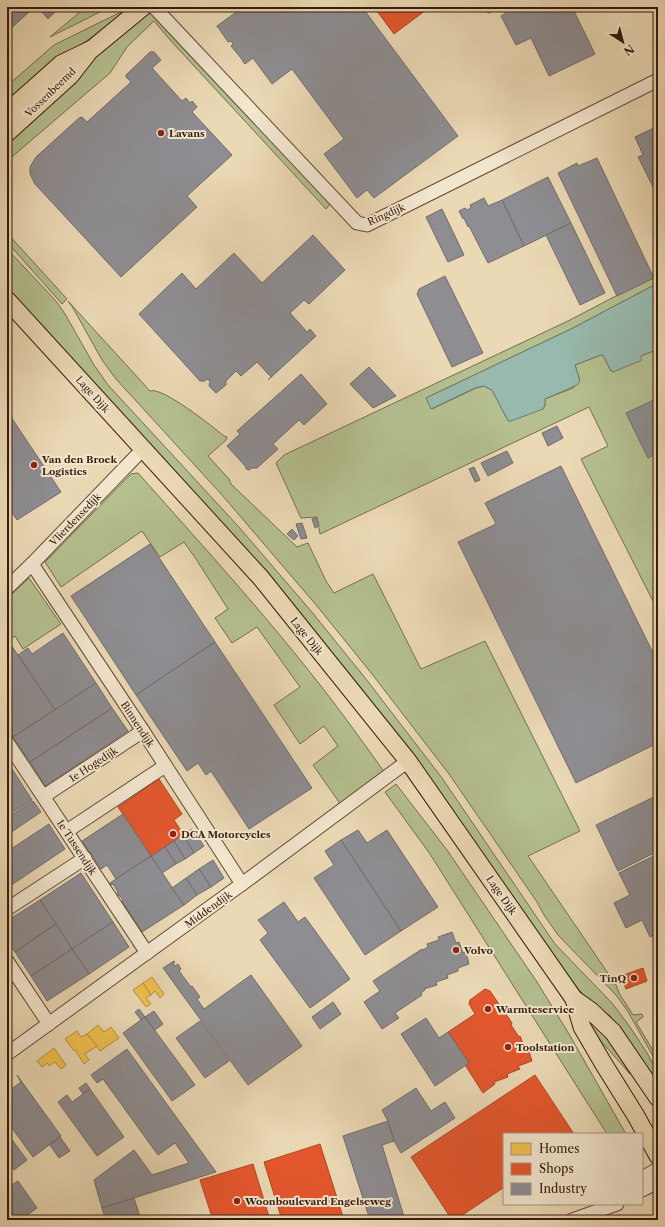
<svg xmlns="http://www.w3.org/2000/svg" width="665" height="1227" font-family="'Libre Caslon Text',serif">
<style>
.green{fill:#b5c090;stroke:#766e4e}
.water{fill:#98baae;stroke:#717a6d}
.homes{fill:#f2c14e;stroke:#ba8f3a}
.shops{fill:#e4572e;stroke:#b04524}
.industry{fill:#8d8d92;stroke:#736b6a}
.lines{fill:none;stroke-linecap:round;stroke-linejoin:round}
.minor-casing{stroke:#644a36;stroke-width:15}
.major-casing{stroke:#371b0c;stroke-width:19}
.minor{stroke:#f2e6cf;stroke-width:13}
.major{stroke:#ebd9b5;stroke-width:17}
.poi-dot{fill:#8f2418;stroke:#f2e6cf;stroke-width:1.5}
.labels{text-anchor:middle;stroke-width:4;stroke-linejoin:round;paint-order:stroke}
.street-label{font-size:10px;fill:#371b0c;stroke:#f2e6cf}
.poi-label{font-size:10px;font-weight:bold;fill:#371b0c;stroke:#f2e6cf;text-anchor:start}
</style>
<rect width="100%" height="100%" fill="#ebd9b5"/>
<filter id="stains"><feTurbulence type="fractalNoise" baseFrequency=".005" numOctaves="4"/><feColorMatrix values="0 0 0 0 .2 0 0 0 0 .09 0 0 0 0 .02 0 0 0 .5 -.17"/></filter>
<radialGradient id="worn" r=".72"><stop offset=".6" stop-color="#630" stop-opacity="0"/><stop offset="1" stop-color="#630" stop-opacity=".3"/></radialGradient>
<g class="green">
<path d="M86,7H110L50,37Z"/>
<path d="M131,7L88,40L55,61L7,102V86L54,45Z"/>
<path d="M150,9L332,202L326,209L171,41L154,21L127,47L110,73L7,161V137L95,52Z"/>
<path d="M7,233L67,299L62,304L7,242Z"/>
<path d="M7,249L56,301L65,314L94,365L108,385L238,526L311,611L366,679L442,778L555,944L612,1003L630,1027L647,1053L658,1073V1085L610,1016L600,1009L572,984L435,784L380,712L291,603L107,402L7,290Z"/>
<path d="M658,274V283L573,328L426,398L432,409L476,388L484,386L492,390L506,417L543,409L545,405V399L573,388L580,381L575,365L601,355H603L611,371L643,355L658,349V611L581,459L608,446L589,407L320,534L317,517L301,518L276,463L284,455L568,321Z"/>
<path d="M68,301L150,391C162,386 213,427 224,436L227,437L226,440L208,456L229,479L231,484L297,547L308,543L326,581L334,593L373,574L421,669L485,641L580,831L528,856L616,985L619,993L633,1015L642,1014L643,1017L636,1022L658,1059V1065L627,1010L616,995L558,935L544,915L537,902L449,774L372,674L317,606L222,495L116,379L102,360L73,308Z"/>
<path d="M138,473C201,544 266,615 324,690C345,717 365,745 385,773L341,805L313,765L338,746L324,726L300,744L274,705L300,687L257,627L232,643L215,618L228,609L196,559L184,542L160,557L142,531L61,587L45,562L131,474Z"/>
<path d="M29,578L61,624L23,649L15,636L7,641V599Z"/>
<path d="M396,784L447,850L537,982L569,1034L626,1134H607L430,854L385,792Z"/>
<path d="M586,1014L610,1041L630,1074L600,1040L585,1020Z"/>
</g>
<path class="water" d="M658,283V349L643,355L641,356V360L640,361L613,372L611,371L603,355H601L575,365L580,381L577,385L545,399V405L543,409L511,421H508L506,417L492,390L484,386L475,388L431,409L426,398L573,328Z"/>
<g class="homes">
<path d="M152,977L164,994L160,998L155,991L151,995L143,983Z"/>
<path d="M143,983L151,995L146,998L151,1004L146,1007L133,990Z"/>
<path d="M98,1025L104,1032L111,1027L119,1038L100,1051L87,1034Z"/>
<path d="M77,1031L81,1037L87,1034L97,1046L85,1054L89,1060L84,1064L75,1050L74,1051L65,1039Z"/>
<path d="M54,1048L66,1065L61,1069L55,1062L49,1066L47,1063L42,1067L37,1061Z"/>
</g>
<g class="shops">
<path d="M374,7H430L394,34Z"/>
<path d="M159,779L182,814L174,820L184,835L151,856L118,807Z"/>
<path d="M643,968L647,981L626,989L621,976Z"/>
<path d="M485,989L490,991L512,1023L511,1025L519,1037L520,1036L525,1049L528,1048L532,1061L518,1066L520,1069L507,1074L508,1077L494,1082L495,1084L483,1093L465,1065L469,1063L448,1032L475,1014L469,1004L470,1000Z"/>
<path d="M535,1075L574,1134H504V1190L503,1188L455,1220H452L411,1157Z"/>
<path d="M320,1144L344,1220H282L264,1162Z"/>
<path d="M253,1164L270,1220H213L200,1180Z"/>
</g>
<g class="industry">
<path d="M7,7H26L30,11L7,32Z"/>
<path d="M47,7H50L55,12L48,19L42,12Z"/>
<path d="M243,7H307L309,8L311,7H362L458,136L374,198L367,190L357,198L324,154L344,139L292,69L272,84L253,58L245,64L244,63L241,58L231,46L233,44L231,41L228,42L218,27H217V26L239,10V9Z"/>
<path d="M485,7H501L488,13Z"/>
<path d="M503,7H572L595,54L549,76L531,38L516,45L501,16L506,13Z"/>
<path d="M150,52H154L161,60L152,68L182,101L186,98L190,103L192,101L197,107L192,112L232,155L187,196L197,207L121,277L35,184L30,174V167L36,157L79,118L82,117L87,122L131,82L126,77V75Z"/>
<path d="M658,126V187L654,189L638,157L643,155L635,137Z"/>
<path d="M597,158L654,278L617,296L558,173L577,163L578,166Z"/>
<path d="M548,177L571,223L524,246L502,200Z"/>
<path d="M484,198L488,206L502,200L524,246L488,263L469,226L468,227L464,218L463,219L459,211L465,208L467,210L471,208L470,205Z"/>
<path d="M442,209L464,255L448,262L426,217Z"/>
<path d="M571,223L605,293L580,305L546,235Z"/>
<path d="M313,235L345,270L309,304L304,300L290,313L307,332L310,329L316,336L268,380L271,377L257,362L241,376L236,371L226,381V385L216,393L209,386L210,381L207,379L205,381H200L139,314L182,273L196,289L234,253L262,283Z"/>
<path d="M445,276L483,353L452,367L417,294L419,289Z"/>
<path d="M369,367L396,396L373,408L350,384Z"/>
<path d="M301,374L327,404L304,425L299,420L273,444L278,449L257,468H250V470L246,469V467L227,446L240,434L237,431Z"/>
<path d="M658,398V453L648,458L626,413Z"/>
<path d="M7,411L61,492L17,520L7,505Z"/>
<path d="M557,426L563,438L548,446L542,433Z"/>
<path d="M507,451L513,463L488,476L481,463Z"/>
<path d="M561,466L658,663V743L576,783L458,542L496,524L485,503Z"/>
<path d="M474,467L480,480L475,482L469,469Z"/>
<path d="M317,518L319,526L315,528L312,519Z"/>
<path d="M302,523L307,538L301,539L296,524Z"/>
<path d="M292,529L298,536L294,540L287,534Z"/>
<path d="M150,544L215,642L136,695L71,596Z"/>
<path d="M63,633L96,683L55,710L18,655L28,648L32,654Z"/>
<path d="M7,639L55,710L13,737L7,727Z"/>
<path d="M215,642L312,788L249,829L211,771L206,775L198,763L187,771L136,695Z"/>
<path d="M96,683L112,708L30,762L13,737Z"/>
<path d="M112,708L128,731L45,786L30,762Z"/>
<path d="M7,761L32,800L7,816Z"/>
<path d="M658,795V851L618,871L596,825Z"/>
<path d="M33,801L41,812L7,835V818Z"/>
<path d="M123,814L151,856L116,879L107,865L101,869L82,841Z"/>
<path d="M49,824L65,849L7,888V850L8,851Z"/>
<path d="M192,829L204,846L194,853L183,835Z"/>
<path d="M358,830L367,843L387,830L438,907L401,931L341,840Z"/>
<path d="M183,835L194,853L185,859L174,841Z"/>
<path d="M341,840L401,931L365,955L314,878L334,865L325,851Z"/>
<path d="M174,841L185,859L176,864L165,847Z"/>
<path d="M165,847L176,864L162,873L151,856Z"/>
<path d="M658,854V933L650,937L642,920L626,928L614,903L630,895L619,873Z"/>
<path d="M151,856L184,905L142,932L122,901L123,900L120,896H119L117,893L118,892L113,884L111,885L110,883Z"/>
<path d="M213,860L224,878L211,887L199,869Z"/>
<path d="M199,869L211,887L197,895L186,878Z"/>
<path d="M81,873L113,922L72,949L40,900Z"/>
<path d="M186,878L197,895L184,905L172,888Z"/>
<path d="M40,900L56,924L15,952L7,940V921Z"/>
<path d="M284,902L298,922L305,917L350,979L310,1008L260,940L268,933L258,920Z"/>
<path d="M113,922L129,947L89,974L72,949Z"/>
<path d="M56,924L72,949L31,976L15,952Z"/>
<path d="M452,932L456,943L459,942L463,953L466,952L469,964L458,968V971L447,975L448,978L436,982L437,985L424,989L425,990L421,993L422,995L395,1013L399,1018L382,1029L364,1002L380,991L373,981L422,949L423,950L428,947L427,944L439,940L438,937Z"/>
<path d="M72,949L89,974L47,1001L31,976Z"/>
<path d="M174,961L175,962L173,963L175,966L178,964L181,969L179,971L191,987L192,986L200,997L197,999L204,1009L251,975L302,1046L248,1085L163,968Z"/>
<path d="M333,1002L341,1014L320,1029L312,1017Z"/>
<path d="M139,1009L145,1017L141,1020L135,1012Z"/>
<path d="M154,1011L163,1024L155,1030L145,1017Z"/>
<path d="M145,1017L195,1085L172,1101L123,1033Z"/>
<path d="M426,1018L439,1038L448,1032L469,1063L435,1086L401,1034Z"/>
<path d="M200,1021L229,1061L205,1078L176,1038Z"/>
<path d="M127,1049L216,1172L102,1208L94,1180L134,1150L152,1175L189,1163L175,1143L158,1155L103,1079L97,1083L91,1075Z"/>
<path d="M17,1075L61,1136L33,1157L7,1121V1092L21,1082Z"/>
<path d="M86,1083L90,1089L83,1094L79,1088Z"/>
<path d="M416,1088L431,1111L445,1102L455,1118L401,1153L394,1141L388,1121L382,1110Z"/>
<path d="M90,1089L124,1137L97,1156L58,1102L67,1095L72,1102Z"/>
<path d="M388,1121L394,1141L382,1145L405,1220H370L343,1136Z"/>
<path d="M7,1133L27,1160L14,1170L7,1160Z"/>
<path d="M60,1137L70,1151L59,1158L50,1145Z"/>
<path d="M18,1181L37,1208L20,1220H7V1188Z"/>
<path d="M134,1198L141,1220H106L102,1208Z"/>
</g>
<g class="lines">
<g class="minor-casing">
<g id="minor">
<path d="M154,7L357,223L367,225L658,80"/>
<path d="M32,564L143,731L242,884"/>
<path d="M7,588L32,564L143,449"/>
<path d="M7,742L147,953"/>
<path d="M44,796L143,731"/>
<path d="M67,831L165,766"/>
<path d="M7,909L85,858"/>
<path d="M7,961L49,1024"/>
<path d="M7,1054L242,884L408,761"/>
<path d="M642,1178L658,1169"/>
<path d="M642,1190L658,1182"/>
<path d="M572,1220L617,1204"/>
</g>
</g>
<g class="major-casing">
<g id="major">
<path d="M7,112L61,64L92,49L143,7"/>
<path d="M7,133L70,76L88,53"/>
<path d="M7,300L261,578L408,761L574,999L582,1027L603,1063L636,1116L658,1156"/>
<path d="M574,999L591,1011L613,1032L658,1098"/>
</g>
</g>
<use href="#minor" class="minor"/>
<use href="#major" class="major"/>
</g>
<g class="poi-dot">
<circle cx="161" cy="133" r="4"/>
<circle cx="34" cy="465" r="4"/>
<circle cx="173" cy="834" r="4"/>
<circle cx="456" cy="950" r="4"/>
<circle cx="634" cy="978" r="4"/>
<circle cx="488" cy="1009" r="4"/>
<circle cx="508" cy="1047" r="4"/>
<circle cx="237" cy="1201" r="4"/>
</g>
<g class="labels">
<g class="street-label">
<text transform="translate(50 92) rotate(-44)" y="4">Vossenbeemd</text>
<text transform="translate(386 214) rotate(-24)" y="4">Ringdijk</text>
<text transform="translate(93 394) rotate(48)" y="4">Lage Dijk</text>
<text transform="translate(75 519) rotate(-46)" y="4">Vlierdensedijk</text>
<text transform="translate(307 636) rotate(51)" y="4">Lage Dijk</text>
<text transform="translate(138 724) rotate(57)" y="4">Binnendijk</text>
<text transform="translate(93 764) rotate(-33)" y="4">1e Hogedijk</text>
<text transform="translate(77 847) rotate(57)" y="4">1e Tussendijk</text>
<text transform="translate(502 895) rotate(55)" y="4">Lage Dijk</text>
<text transform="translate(208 909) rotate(-36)" y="4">Middendijk</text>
</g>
<g class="poi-label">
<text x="169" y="137">Lavans</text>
<text x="42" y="463">Van den Broek<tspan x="42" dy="12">Logistics</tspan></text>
<text x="181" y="838">DCA Motorcycles</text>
<text x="464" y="954">Volvo</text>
<text x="626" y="982" text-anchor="end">TinQ</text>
<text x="496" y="1013">Warmteservice</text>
<text x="516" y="1051">Toolstation</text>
<text x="245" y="1205">Woonboulevard Engelseweg</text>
</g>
</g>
<rect width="665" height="1227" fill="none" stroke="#ebd9b5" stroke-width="24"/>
<rect x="8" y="8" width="649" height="1211" fill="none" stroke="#371b0c" stroke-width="2"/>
<rect x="12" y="12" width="641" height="1203" fill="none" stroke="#371b0c"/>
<rect x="503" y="1133" width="140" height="72" fill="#f2e6cf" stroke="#a79581"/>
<rect x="511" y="1143" width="20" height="12" fill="#f2c14e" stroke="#a79581"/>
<text x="539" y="1153" font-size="12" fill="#371b0c">Homes</text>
<rect x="511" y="1163" width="20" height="12" fill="#e4572e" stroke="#a79581"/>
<text x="539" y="1173" font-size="12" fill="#371b0c">Shops</text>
<rect x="511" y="1183" width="20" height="12" fill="#8d8d92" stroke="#a79581"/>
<text x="539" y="1193" font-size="12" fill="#371b0c">Industry</text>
<g transform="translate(623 42) rotate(144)" stroke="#f2e6cf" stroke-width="3" paint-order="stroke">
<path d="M0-3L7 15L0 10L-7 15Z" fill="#371b0c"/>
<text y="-6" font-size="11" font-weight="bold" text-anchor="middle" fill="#371b0c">N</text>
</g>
<rect width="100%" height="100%" filter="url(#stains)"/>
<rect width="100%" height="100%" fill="url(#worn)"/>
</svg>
